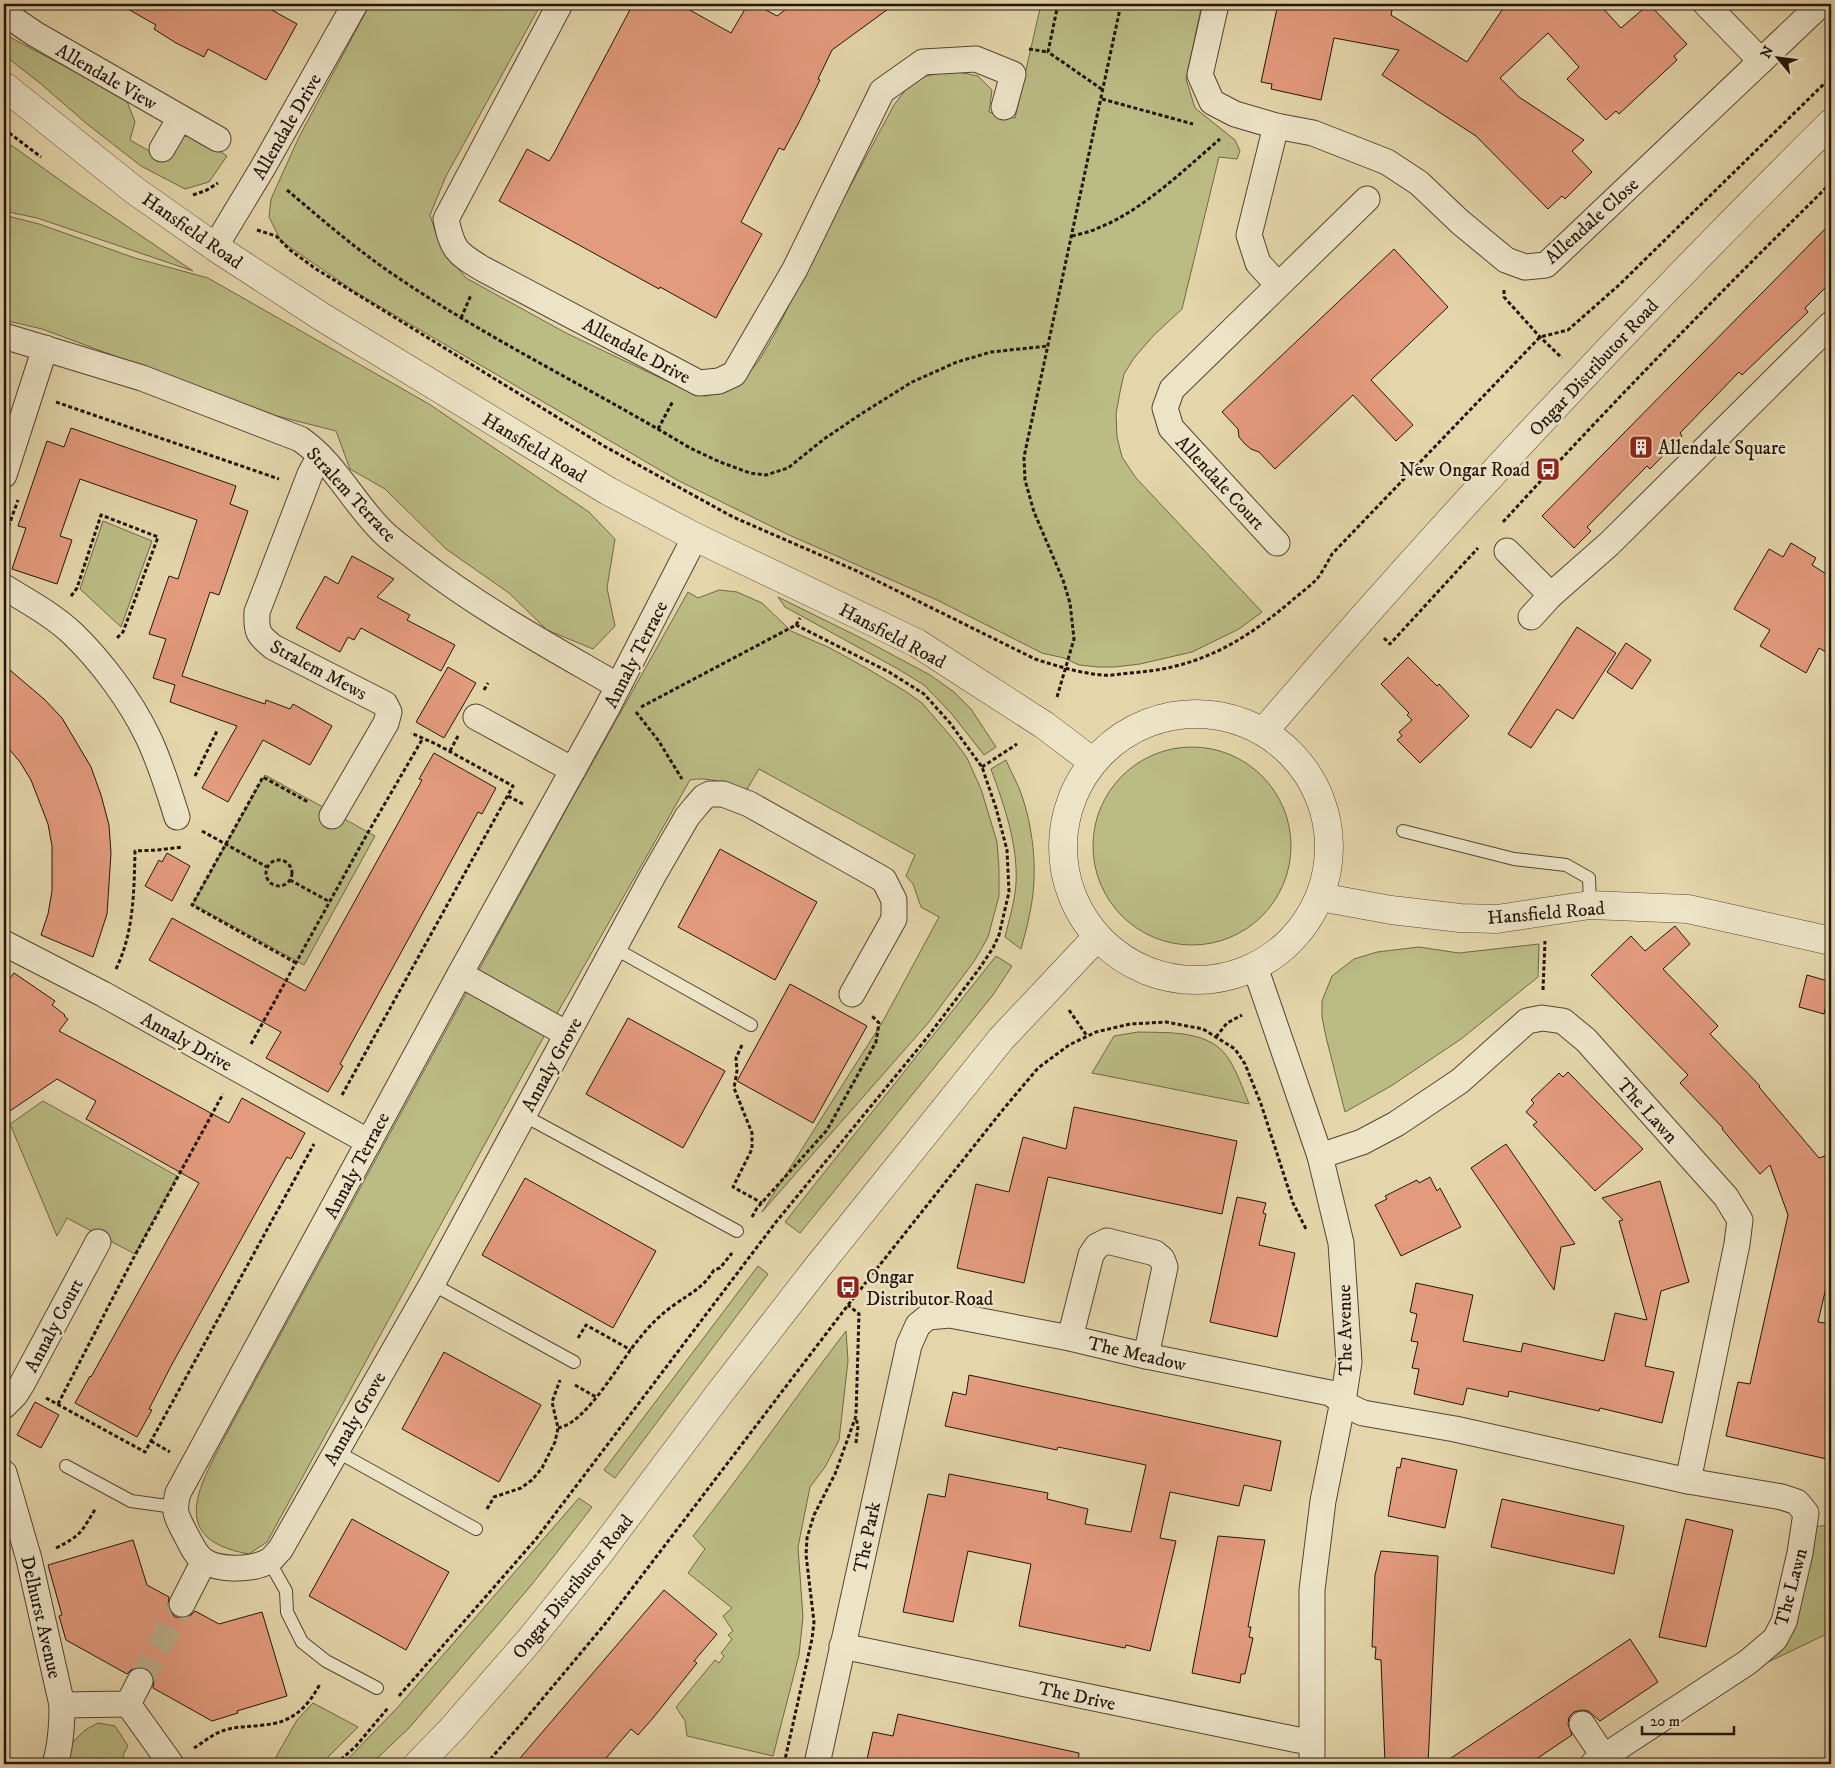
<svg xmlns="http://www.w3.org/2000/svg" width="1835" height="1768" font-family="'IM FELL DW Pica',serif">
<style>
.green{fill:#bbbc84;stroke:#6f6848}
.building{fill:#e39b7d;stroke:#23150d}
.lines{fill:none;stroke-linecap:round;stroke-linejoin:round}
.minor-tunnel{stroke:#bdaf8b;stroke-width:25;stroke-dasharray:25 12;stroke-linecap:butt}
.service-casing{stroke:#534534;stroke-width:14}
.minor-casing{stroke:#534534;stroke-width:27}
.tertiary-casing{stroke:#534534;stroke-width:29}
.path{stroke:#23150d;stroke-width:3;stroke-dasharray:4 2.5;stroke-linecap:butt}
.service{stroke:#ede4c8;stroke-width:12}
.minor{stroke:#ede4c8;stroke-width:25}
.tertiary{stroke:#ede4c8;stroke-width:28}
.labels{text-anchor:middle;stroke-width:5;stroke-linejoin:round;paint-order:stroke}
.street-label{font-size:19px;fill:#23150d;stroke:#ede4c8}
.poi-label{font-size:19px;fill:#23150d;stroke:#ede4c8;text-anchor:start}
</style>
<rect width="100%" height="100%" fill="#e4d6aa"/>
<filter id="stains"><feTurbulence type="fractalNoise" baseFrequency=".004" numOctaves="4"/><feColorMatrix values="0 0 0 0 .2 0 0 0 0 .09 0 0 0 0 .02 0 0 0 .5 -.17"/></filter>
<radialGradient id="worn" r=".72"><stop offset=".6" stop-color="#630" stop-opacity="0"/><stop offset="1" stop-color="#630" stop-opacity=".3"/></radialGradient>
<g class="green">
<path d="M370,4H541L446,176L430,215L440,246L466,278L566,333L692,393L705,396L727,391L742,380L758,362L774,335L839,207L894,105L907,88L921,78L948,70L978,76L992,90L989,112L1015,118L1041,4H1202L1186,79L1195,108L1235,140L1240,151L1237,159L1219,157L1182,309L1154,335L1134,358L1124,374L1120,392L1116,414L1117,437L1122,457L1136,478L1262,612L1239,629L1192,652L1140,664L1115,667H1098L1079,665L1064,658L1042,653L937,600L789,535L677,480L357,293L281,241L269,217L271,199L299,137Z"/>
<path d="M4,34L126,99L135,122L130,140L151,152C188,129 191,132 227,156L209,182L185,189L141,166L87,124L41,84L4,55Z"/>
<path d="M4,140L78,193L193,271L37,218L4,211Z"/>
<path d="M4,215L39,224L135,258L208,278L429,404L589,512L615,539L607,588L615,626L593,649L547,630L509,593L446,549L385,489L350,469L336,431L277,416L42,329L4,320Z"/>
<path d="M103,521L152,541L121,627L80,589Z"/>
<path d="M719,590L737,592L762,603L791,631L830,648L868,669L905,691L922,703L954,740L967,758L981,789L997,842L999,868V896L988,937L975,960L929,1022L762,1212L883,1021L939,917L921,907L913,884L906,876L915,855L759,769L746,791C729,784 707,776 690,780L538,1047L267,1542L249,1554C163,1539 202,1482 228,1431L567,808L688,592L698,598Z"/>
<path d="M778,597L863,639L930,675L954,692L971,709L996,747L984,755L951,713L924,685L898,669L785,607Z"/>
<circle cx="1192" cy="846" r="99"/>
<path d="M1006,760C1011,773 1019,785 1023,799C1034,834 1038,875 1030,912C1028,925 1024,937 1021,949L1005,937C1009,920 1015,901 1016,883C1018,844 1004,805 991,769Z"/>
<path d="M265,775L375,836L304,965L193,904Z"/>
<path d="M1539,944L1538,977L1461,1039L1391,1086L1345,1112L1326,1037L1322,1017V1001L1332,976L1354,959L1377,952L1419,947L1459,953Z"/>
<path d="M996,956L1012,966L993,995L800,1233L785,1222Z"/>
<path d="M1138,1032C1168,1033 1212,1029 1230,1061C1238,1074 1243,1089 1249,1104L1092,1073L1114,1036Z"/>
<path d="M43,1101L177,1176L135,1254L67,1218L57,1236L10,1124Z"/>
<path d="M758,1266L768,1274L615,1478L604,1470Z"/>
<path d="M846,1331L848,1361L839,1440L825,1467L810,1487L798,1547L803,1617L799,1655L773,1756L687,1736L685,1721L676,1707L715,1660L719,1663L724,1656L721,1653L732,1639L728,1635L733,1631L723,1616L732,1608L688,1573L705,1549L693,1536C746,1469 794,1399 846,1331Z"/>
<path d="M579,1498L592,1507L533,1583L495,1628L409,1728L371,1764H343L398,1707Z"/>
<path d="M1831,1525V1632L1762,1665L1810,1527Z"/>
<path d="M313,1703L358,1727L321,1764H272L297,1720Z"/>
<path d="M98,1723L115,1726L128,1746L123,1755L127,1764H70V1745L85,1730Z"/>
</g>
<g class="building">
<path d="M119,4H261L297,24L266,80L208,49L204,57L176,43L154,29L156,25Z"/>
<path d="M633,4H679L731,33L748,4H755L777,16L793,4H895L832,50L818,79L820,80L798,124L784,150L779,148L741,222L762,234L716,318L660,287L659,289L499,201L527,149L549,161L553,155Z"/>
<path d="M1278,4H1361L1392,10L1391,15L1467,62L1506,4H1599L1621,28L1649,4L1687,44L1674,56L1677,60L1619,114L1616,111L1606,120L1567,79L1579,67L1548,33L1500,78L1519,97L1584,140L1572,151L1592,172L1565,199L1562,196L1548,209L1476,136L1382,75L1399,50L1334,38L1321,100L1271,89L1272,84L1261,82Z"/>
<path d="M1831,223V282L1805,308L1808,312L1742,375L1739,372L1680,433L1682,436L1650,469L1647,466L1587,527L1591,531L1574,548L1542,516Z"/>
<path d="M1394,249L1448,307L1371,380L1413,425L1396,441L1353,395L1275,469L1259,452L1251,449L1245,444L1239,437L1238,429L1222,412Z"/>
<path d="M71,428L236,486L230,504L248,511L219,595L210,592L182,676L265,704L266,700L290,709L293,704L332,726L310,765L263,740L228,802L202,788L237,726L170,702L175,685L153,678L166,639L149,634L169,576L178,579L197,520L80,479L60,536L72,540L57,584L12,569L26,528L18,526L47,441L64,447Z"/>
<path d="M1791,543L1816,558L1812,565L1831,577V655L1819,648L1806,673L1760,646L1770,630L1734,609L1769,549L1783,557Z"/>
<path d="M352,556L394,579L377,597L410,615L407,620L455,645L441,671L361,628L354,640L348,637L340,652L296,628L325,576L338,584Z"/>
<path d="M1577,627L1616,653L1573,719L1557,709L1531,748L1508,734Z"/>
<path d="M1626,643L1651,660L1632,689L1607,672Z"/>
<path d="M1408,657L1437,686L1439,684L1469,716L1420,763L1397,740L1402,736L1399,732L1412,720L1407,715L1409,713L1381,684Z"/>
<path d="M4,665L44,699L62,718L91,767L101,795L109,825L111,853L107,914L93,957L41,935L48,914L52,891V846L48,824L31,780L20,762L4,743Z"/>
<path d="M448,667L476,683L444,738L416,722Z"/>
<path d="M434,753L496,788L482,814L478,812L340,1064L343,1066L328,1092L266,1058L281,1032L149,960L172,918L305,991L422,780L419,779Z"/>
<path d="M720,849L817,902L775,980L678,927Z"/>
<path d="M167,853L190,866L172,901L145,886L159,860L162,862Z"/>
<path d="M1675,926L1690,944L1663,969L1718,1026L1710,1034L1760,1086L1759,1087L1819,1158L1825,1156L1831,1172V1266L1818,1322L1831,1324V1460L1726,1436L1738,1382L1750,1384L1788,1215L1770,1165L1760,1174L1722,1129L1723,1128L1680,1083L1688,1075L1591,975L1631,936L1645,951Z"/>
<path d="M14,973L55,1001L52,1005L65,1015L64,1016L68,1019L59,1031L117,1062L229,1123L242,1098L305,1133L291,1159L287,1157L275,1178L171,1366L149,1409L152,1410L137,1437L75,1403L90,1376L91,1377L199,1183L86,1119L96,1101L57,1079L4,1115V985Z"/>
<path d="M1807,975L1831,982L1824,1014L1799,1007Z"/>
<path d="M790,984L867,1026L813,1123L737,1081Z"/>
<path d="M628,1018L725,1071L683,1148L586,1094Z"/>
<path d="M1568,1072L1643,1149L1595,1191L1533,1125L1537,1122L1526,1112L1534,1103L1531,1100L1559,1073L1563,1077Z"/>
<path d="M1074,1107L1237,1141L1222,1214L1048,1177L1024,1283L957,1268L976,1184L1009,1192L1023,1137L1066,1149Z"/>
<path d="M1506,1144L1575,1244L1561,1247L1554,1290L1471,1168Z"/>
<path d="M1430,1177L1437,1191L1440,1188L1461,1227L1401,1256L1375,1205L1387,1199L1385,1196L1417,1180L1419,1183Z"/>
<path d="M525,1178L656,1251L613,1328L482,1255Z"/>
<path d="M1660,1181L1689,1282L1661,1291L1645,1366L1674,1372L1662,1423L1600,1408L1599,1411L1509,1391L1508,1397L1467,1388L1463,1405L1414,1394L1419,1369L1412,1368L1418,1342L1411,1341L1417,1314L1410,1312L1416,1283L1473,1295L1463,1341L1521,1352L1523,1343L1604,1361L1615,1313L1647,1320L1619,1221L1623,1220L1602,1198Z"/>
<path d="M1237,1197L1266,1203L1263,1213L1266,1214L1259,1245L1295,1253L1277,1337L1210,1322Z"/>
<path d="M444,1352L541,1405L499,1482L402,1429Z"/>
<path d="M969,1375L1281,1441L1271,1491L1244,1485L1239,1506L1170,1492L1160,1538L1176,1541L1150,1651L1126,1645L1125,1648L1019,1626L1031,1564L968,1551L953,1622L903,1612L928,1494L945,1497L949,1474L1048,1493L1047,1499L1088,1509L1085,1524L1131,1532L1146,1465L1058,1447L1057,1450L945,1426L953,1392L966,1395Z"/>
<path d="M35,1402L59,1415L41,1448L17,1435Z"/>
<path d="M1402,1458L1457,1470L1445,1528L1388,1516L1397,1467L1400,1468Z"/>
<path d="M1502,1499L1624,1526L1614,1574L1491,1547Z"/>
<path d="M352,1519L449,1572L406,1650L309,1596Z"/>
<path d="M1686,1519L1733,1530L1706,1647L1659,1637Z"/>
<path d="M1218,1536L1265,1540L1248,1627H1251L1249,1637L1253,1638L1245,1674H1241L1240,1683L1192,1673Z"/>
<path d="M133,1540L147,1585L169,1597L168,1605L170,1612L175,1617L183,1618L190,1616L195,1611L219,1624L262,1612L287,1696L237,1711L238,1713L212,1721L153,1688L154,1680L152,1674L147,1669L139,1667L132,1669L127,1674L66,1640L59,1616L62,1615L48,1565Z"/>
<path d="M1381,1551L1438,1556L1428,1764H1385L1381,1660L1375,1659L1376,1647H1372L1375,1575Z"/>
<path d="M664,1590L717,1634L694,1661L697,1663L653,1718L638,1735L631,1729L601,1764H515Z"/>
<path d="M1630,1639L1658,1682L1600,1721L1588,1711L1582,1710L1574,1712L1569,1717L1568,1724L1572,1735L1529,1764H1442Z"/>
<path d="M898,1714L1079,1753L1078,1764H866L873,1732L893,1736Z"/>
</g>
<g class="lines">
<path class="minor-tunnel" d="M140,1681L182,1604"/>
<g class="service-casing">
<g id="service">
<path d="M1403,831L1514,859L1566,865L1589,878L1590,905"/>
<path d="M614,948L751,1025"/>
<path d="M523,1115L737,1231"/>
<path d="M432,1284L574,1362"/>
<path d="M336,1451L476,1529"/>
<path d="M66,1466L131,1501L174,1507"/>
<path d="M269,1561L286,1591L287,1612L302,1642L326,1661L377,1688"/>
</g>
</g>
<g class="minor-casing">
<g id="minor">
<path d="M5,4L13,19L35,34L218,139"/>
<path d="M560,4L446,219C452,249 456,253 483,269L699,383L719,381L734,374L795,269L882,91L923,62L976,59L1013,74L1004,107"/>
<path d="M1216,4L1200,75L1212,102L1235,114L1276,126L1313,133L1387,162L1419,183L1460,222L1506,260L1525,267L1546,265L1821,4"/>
<path d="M1706,4L1761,61"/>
<path d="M1276,126L1249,235L1258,263L1278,285"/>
<path d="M162,149L180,118"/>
<path d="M215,247L262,169L355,4"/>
<path d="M4,336L142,378L300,439C334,462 354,504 383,532C394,543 407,551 419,561C481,609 551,647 618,686"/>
<path d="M320,456L310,474L257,612C256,632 258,635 273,647L385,704L389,712L386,723L332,816"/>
<path d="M4,475L45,348"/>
<path d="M695,537L606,710L460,974L178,1493C173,1511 176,1516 185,1533C190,1542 195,1555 204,1561C220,1571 253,1570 269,1561C273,1559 276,1553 280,1550L432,1284L654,874L687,817L696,806L704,797L710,794H723L749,804L884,880L894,900V919L852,994"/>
<path d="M1277,543L1171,428L1165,408L1172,389L1367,199"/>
<path d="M1507,551L1551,595"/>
<path d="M4,587C27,601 53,615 73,634C101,661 130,700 147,735C160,761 168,789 177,817"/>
<path d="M1531,617L1551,595L1609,544L1831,324"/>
<path d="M476,717L573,770"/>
<path d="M4,943L103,994L369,1142"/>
<path d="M1255,967L1320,1156L1341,1243L1349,1362L1343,1401L1323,1501L1312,1590V1764"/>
<path d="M460,974L567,1034"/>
<path d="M1320,1156L1362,1142L1396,1124L1460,1081L1527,1021L1542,1018L1563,1021L1586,1040L1726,1197L1740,1220L1737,1244L1688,1481"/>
<path d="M1070,1338L1091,1255L1097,1246L1107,1241L1155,1253L1162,1259L1165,1267L1146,1356"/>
<path d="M4,1406L15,1395L22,1384L98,1242"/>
<path d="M4,1473L29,1559L62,1705C62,1725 61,1745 55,1764"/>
<path d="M182,1604L204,1561"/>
<path d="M842,1646L1298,1740L1311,1742"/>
<path d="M128,1704L171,1764"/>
<path d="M62,1705L128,1704L140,1681"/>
<path d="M1582,1724L1604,1757"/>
<path d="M817,1764L909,1345L918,1325L928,1317L950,1315L1070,1338L1146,1356L1330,1393L1352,1408L1363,1413L1455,1429L1688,1481L1782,1497L1797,1502L1806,1513L1800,1553L1784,1622L1775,1639L1748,1662L1593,1764"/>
</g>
</g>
<g class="tertiary-casing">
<g id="tertiary">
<path d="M4,86L134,190L215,247L322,317L608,491L695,537L917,643L1044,725L1093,762"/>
<circle cx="1196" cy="847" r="133"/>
<path d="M1264,731C1444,521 1634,318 1831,123"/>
<path d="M1320,897L1391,910L1460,918L1497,919L1590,905L1688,909L1831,941"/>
<path d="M418,1764L452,1729L528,1642L598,1555L719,1394L816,1269L1001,1039L1097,937"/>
</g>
</g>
<g class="path">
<path d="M1058,4L1048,52L1103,90"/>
<path d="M1029,49L1048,52"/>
<path d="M1102,99L1193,124"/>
<path d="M4,129L41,157"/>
<path d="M287,190C319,217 350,244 384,268C481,336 589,387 690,448L720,462L750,473L766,475L788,468L824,439L861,414L912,382L957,362L991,352L1048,346"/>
<path d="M193,195L207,190L218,183"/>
<path d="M257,230L276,236L290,250L316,269L604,446L733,517L857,571L1035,659C1057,666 1079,673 1102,675C1111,676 1120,674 1129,673C1195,669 1239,645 1289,603C1298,595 1308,588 1316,580C1322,573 1327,563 1332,554L1540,337L1568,330L1619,285L1831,77"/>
<path d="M1072,236C1080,234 1090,232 1098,228C1142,211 1185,169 1220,139"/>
<path d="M1504,290V297L1540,337L1562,358"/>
<path d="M461,318L471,295"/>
<path d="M56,402L279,479"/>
<path d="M658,429L673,401"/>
<path d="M1503,522C1609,406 1719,293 1831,183"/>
<path d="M4,539L18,500"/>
<path d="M71,596L77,588L101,515L158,537L123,632L116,639"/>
<path d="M1384,638L1390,644L1478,548"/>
<path d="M484,690L488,683"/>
<path d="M1057,697L1074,639L1070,603L1063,580L1034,512L1025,480L1024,457L1121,4"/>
<path d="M641,707L796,625L800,618"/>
<path d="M636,712L658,740L682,779"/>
<path d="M450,751L458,736"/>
<path d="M982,767L1017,744"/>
<path d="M195,776L217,731"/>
<path d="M508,796L523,804"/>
<path d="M202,831L267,867"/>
<circle cx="279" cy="873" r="13"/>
<path d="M290,880L330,902"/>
<path d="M296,963L192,905L263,777L308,802"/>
<path d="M116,969C134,932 134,891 135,851L158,850L183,847"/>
<path d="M1543,990L1545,941"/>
<path d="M1069,1010L1087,1036"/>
<path d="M1216,1037L1227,1023L1242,1015"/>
<path d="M251,1044L366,836L423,738"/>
<path d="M742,1045L736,1058L737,1071L734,1088L752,1133V1149L733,1187L762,1203"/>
<path d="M342,1095L513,786L436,744L411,733"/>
<path d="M752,1217L757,1208L827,1130L876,1042L879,1023L871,1015"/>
<path d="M578,1338L586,1325L631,1350"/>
<path d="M575,1385L596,1397"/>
<path d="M46,1398L145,1452L314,1144"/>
<path d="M58,1404L134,1257L223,1094"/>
<path d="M558,1428C587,1423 620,1361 639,1339C649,1326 661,1314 674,1305C692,1292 702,1289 714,1270L720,1268L732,1253"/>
<path d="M151,1441L170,1452"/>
<path d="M856,1443L858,1426L856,1418"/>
<path d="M487,1509L494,1497L521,1488L532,1480L542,1468L555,1442L558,1428L552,1402L560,1380"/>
<path d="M56,1548C82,1535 81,1532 96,1508"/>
<path d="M399,1696L536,1539L776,1222L926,1039L979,969L993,948L999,935L1009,892L1007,850L996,808L982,767L950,723L924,694L889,672L796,625"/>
<path d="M194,1748C204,1742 214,1733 225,1730C238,1726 250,1727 263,1725C292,1723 307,1708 320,1684"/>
<path d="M336,1764L356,1746L388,1708"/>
<path d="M486,1764L523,1722L605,1624L848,1305L1001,1112L1038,1068L1069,1045L1096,1032L1130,1024L1166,1022L1203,1029L1235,1049L1245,1064L1261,1104L1293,1203L1307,1231"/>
<path d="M784,1764L812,1639L814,1622L806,1555L807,1538L814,1515L835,1474L856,1416L859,1314L848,1305"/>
</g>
<use href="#service" class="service"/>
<use href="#minor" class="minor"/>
<use href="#tertiary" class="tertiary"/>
</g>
<defs>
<g id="building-square" transform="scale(1.25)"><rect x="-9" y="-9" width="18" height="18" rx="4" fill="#8f2418" stroke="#ede4c8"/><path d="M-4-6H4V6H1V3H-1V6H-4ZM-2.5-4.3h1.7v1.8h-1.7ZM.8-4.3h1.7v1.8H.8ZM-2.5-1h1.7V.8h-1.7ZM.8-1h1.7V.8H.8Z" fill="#fff"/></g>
<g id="bus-square" transform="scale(1.25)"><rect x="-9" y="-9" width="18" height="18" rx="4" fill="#8f2418" stroke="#ede4c8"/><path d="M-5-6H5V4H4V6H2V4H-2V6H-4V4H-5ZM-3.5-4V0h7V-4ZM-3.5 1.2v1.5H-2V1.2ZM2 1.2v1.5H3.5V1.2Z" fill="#fff"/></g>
</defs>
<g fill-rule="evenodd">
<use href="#building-square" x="1641" y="447"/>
<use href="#bus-square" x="1548" y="469"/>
<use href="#bus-square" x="848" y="1287"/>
</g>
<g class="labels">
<g class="street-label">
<text transform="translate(107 76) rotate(30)" y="7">Allendale View</text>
<text transform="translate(286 126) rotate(-60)" y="7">Allendale Drive</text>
<text transform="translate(1591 220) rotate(-42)" y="7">Allendale Close</text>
<text transform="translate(193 230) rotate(35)" y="7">Hansfield Road</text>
<text transform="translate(637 350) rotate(28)" y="7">Allendale Drive</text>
<text transform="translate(1593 367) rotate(-47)" y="7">Ongar Distributor Road</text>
<text transform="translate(535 447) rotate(31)" y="7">Hansfield Road</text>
<text transform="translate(1221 482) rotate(47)" y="7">Allendale Court</text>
<text transform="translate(352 494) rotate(47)" y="7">Stralem Terrace</text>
<text transform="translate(893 635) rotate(28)" y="7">Hansfield Road</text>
<text transform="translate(635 654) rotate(-63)" y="7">Annaly Terrace</text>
<text transform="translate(319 669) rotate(28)" y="7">Stralem Mews</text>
<text transform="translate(1546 912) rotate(-5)" y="7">Hansfield Road</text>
<text transform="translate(187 1041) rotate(29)" y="7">Annaly Drive</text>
<text transform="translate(551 1064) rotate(-61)" y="7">Annaly Grove</text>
<text transform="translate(1648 1110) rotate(48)" y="7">The Lawn</text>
<text transform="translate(356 1165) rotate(-62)" y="7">Annaly Terrace</text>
<text transform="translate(53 1325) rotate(-62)" y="7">Annaly Court</text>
<text transform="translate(1344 1330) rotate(-91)" y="7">The Avenue</text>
<text transform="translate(1137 1353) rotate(13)" y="7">The Meadow</text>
<text transform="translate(354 1418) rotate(-60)" y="7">Annaly Grove</text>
<text transform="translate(866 1537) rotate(-78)" y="7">The Park</text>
<text transform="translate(572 1586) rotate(-51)" y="7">Ongar Distributor Road</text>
<text transform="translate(1790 1587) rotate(-75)" y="7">The Lawn</text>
<text transform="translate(42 1617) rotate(77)" y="7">Delhurst Avenue</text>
<text transform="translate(1077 1695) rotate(12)" y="7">The Drive</text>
</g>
<g class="poi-label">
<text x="1658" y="454">Allendale Square</text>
<text x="1530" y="476" text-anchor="end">New Ongar Road</text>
<text x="866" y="1283">Ongar<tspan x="866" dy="22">Distributor Road</tspan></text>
</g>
</g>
<rect width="1835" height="1768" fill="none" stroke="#e4d6aa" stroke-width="20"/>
<rect x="5" y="5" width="1825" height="1758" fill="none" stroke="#23150d" stroke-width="2.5"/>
<rect x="10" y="10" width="1815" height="1748" fill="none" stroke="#23150d"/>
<g transform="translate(1778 58) rotate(299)" stroke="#ede4c8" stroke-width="4" paint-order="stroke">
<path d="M0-4L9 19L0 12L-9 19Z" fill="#23150d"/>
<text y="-8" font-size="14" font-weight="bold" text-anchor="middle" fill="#23150d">N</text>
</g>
<path d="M1642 1726v8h92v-8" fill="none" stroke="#23150d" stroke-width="2.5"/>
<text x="1650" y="1726" font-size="15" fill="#23150d" stroke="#ede4c8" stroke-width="4" paint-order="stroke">20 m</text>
<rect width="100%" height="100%" filter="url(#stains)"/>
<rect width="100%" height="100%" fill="url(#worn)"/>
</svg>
